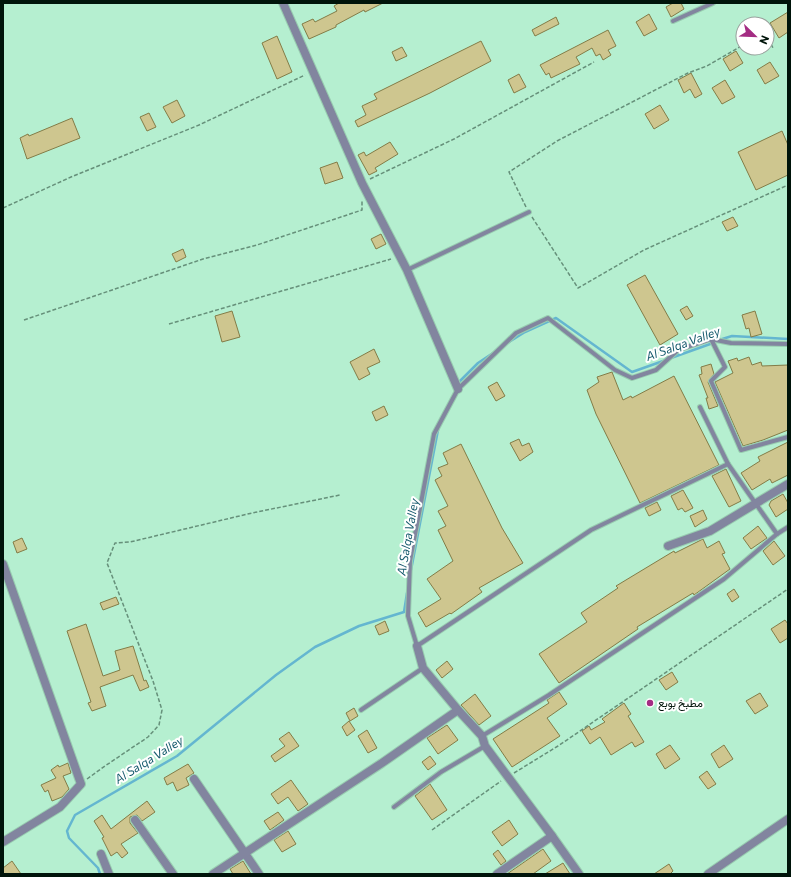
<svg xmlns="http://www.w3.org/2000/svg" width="791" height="877" font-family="Commissioner,Vazirmatn,sans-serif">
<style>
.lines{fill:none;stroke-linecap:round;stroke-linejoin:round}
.stream{stroke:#64b6d0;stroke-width:2.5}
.building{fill:#cec68f;stroke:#837c47}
.lane-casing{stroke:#98ccb0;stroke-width:6}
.street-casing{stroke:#98ccb0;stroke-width:10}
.path{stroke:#66907a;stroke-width:1.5;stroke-dasharray:4 2;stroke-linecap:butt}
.lane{stroke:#82859f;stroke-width:4}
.street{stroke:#82859f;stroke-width:8}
.poi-dot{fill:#a42c83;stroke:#fff;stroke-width:1.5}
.labels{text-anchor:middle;stroke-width:4;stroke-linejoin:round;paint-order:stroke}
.poi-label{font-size:11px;fill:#00140a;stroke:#fff;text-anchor:start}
.water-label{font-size:12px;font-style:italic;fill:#165a6d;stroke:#fff}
</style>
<rect width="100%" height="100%" fill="#b5efd0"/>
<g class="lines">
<g class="stream">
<path d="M719,340L732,336L788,339"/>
<path d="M509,342L525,332L556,318L632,372L666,360"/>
<path d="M671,358L713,343"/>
<path d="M458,383L478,363L493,353"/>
<path d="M411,570L438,430"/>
<path d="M100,874L98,868L69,838L67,831L75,815L177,756L276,675L315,647L359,626L404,612L407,593"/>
</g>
</g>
<g class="building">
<path d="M339,3H383L365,12L364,10L336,25V27L309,39L302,24L313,19L315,22L337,11L334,6Z"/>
<path d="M673,3H681L684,9L671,17L666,7Z"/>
<path d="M788,12V32L779,38L770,23Z"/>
<path d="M649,14L657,29L644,36L636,22Z"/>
<path d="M556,17L559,24L535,36L532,30Z"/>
<path d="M608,30L616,46L608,50L611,55L603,60L600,54L596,56L592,48L576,57L580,64L551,78L549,73L546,75L540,65Z"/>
<path d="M277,36L292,72L277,79L262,43Z"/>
<path d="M481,41L491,61L430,93L358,127L355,121L366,115L362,106L377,99L374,94Z"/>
<path d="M402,47L407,56L396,61L392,52Z"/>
<path d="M736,51L743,63L730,71L723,59Z"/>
<path d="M770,62L779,76L765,84L757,70Z"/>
<path d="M691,73L702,94L695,98L690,89L684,93L678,80Z"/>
<path d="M519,74L526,87L514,93L508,80Z"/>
<path d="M725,80L735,97L722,104L712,88Z"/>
<path d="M177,100L185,116L172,123L163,107Z"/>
<path d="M660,105L669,120L654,129L645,114Z"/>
<path d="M149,113L156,127L147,131L140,117Z"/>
<path d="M72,118L80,138L27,159L20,138L28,134L29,136Z"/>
<path d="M782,131L788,145V175L756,190L738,152Z"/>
<path d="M390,142L398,154L375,168L377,171L369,175L358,155L364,152L366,156Z"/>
<path d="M337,162L343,178L325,184L320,168Z"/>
<path d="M733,217L738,226L727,231L722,222Z"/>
<path d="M381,234L386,244L376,249L371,239Z"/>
<path d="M183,249L186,257L176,262L172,254Z"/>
<path d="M645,275L678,334L660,345L627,285Z"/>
<path d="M687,306L693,316L686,320L680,310Z"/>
<path d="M232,311L240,337L222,342L215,316Z"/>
<path d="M755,311L762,334L751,337L749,328L746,329L742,315Z"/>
<path d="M374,349L380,362L367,368L370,374L359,380L350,362Z"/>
<path d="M749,357L752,365L761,362L762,366L788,365V430L763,440L743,446L715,382L733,373L728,361L737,358L738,361Z"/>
<path d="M711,364L714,374L708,382L718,406L709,409L706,398H708L699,375L702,374L701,367Z"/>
<path d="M612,372L623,400L631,396L632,398L674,376L719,465L640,503L596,414L587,390L599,382L597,377Z"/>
<path d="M497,382L505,396L496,401L488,387Z"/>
<path d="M384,406L388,415L376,421L372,412Z"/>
<path d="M519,439L522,446L529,443L533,452L520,461L510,443Z"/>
<path d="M788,442V475L772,483L770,479L752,490L741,473L760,461L758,457Z"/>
<path d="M461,444L502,528L523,563L479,588L482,592L451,614L450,613L426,627L418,613L441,599L427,579L453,561L438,530L446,526L438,511L448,506L435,480L442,476L438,468L448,464L443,453Z"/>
<path d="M726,469L741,501L729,507L712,476Z"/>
<path d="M683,490L693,508L685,512L682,508L678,510L671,496Z"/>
<path d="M783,494L788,503V509L776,517L769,505L771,501Z"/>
<path d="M657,502L661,510L649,516L645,508Z"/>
<path d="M703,510L707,519L695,527L690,516Z"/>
<path d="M758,526L767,538L751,549L743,538Z"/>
<path d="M22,538L27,549L17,553L13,542Z"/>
<path d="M703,539L707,548L719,541L725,553L722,554L730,569L694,595L693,593L637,627L638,629L559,683L539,654L587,622L581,613L618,588L616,586L674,551L675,553Z"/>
<path d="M774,541L785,556L773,565L763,551Z"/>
<path d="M734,589L739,597L732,602L727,594Z"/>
<path d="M116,597L119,604L103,610L100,603Z"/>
<path d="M785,620L788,624V638L780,643L771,629Z"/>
<path d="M385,621L389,631L379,635L375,626Z"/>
<path d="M86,624L103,676L120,670L115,651L133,646L144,681L146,680L149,687L140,691L133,675L100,687L106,706L92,711L88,703L91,702L67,631Z"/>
<path d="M447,661L453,669L442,678L436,670Z"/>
<path d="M672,672L678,682L666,690L659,680Z"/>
<path d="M559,692L567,704L547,718L560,736L512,767L493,739L549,703L547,700Z"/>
<path d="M760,693L768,706L755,714L746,701Z"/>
<path d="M475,694L491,716L479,725L461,705Z"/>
<path d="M624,703L631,714L628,716L644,742L635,747L632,742L611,755L600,737L590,744L582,731L589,726L591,730L605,722L602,719Z"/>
<path d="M354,708L358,716L350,721L346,713Z"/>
<path d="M349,721L355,730L347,736L342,727Z"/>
<path d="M447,725L458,740L438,754L427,738Z"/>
<path d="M367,730L377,748L368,753L358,736Z"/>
<path d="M289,732L299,746L275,762L271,756L285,746L279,739Z"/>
<path d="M670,745L680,759L665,769L656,754Z"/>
<path d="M724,745L733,759L719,768L711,754Z"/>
<path d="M430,756L436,764L428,770L422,762Z"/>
<path d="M68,763L71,773L63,776L69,789L62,797L52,801L48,790L45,792L41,785L56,778L51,770L58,765L59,767Z"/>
<path d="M188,764L194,773L186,778L189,785L177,791L173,782L167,785L164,778Z"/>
<path d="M707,771L716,784L708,789L699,777Z"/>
<path d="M291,780L308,804L298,811L288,797L278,804L271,794Z"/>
<path d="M430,784L447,810L432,820L415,796Z"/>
<path d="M147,801L155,812L142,821L137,815L130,817V823L138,833L121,844L128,853L122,858L117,852L111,856L102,838L104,837L94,821L102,815L111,829Z"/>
<path d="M278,812L284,820L270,830L264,821Z"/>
<path d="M509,820L518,834L502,846L492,832Z"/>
<path d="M288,831L296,844L282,852L274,840Z"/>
<path d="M543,849L551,861L533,874H507Z"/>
<path d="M498,850L506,861L501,865L493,854Z"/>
<path d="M12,861L21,874H3V868Z"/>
<path d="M243,861L251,874H233L230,869Z"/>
<path d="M563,863L570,874H545Z"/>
<path d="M669,864L673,871L670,874H654Z"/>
</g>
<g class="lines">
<g class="lane-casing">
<g id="lane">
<path d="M673,21L713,3"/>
<path d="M407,270L529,212"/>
<path d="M711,339L725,367L711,381L741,450L788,437"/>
<path d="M700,407L728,464L777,534"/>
<path d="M728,464L591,530L417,646L408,616L410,561L434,434L458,389L516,333L548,318L615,370L632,378L656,370L678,350L711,339L731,343L788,344"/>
<path d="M361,710L423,668"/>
<path d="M482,736L549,695L724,579L777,534L788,527"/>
<path d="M394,807L441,772L485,746"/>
</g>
</g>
<g class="street-casing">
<g id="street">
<path d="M283,3L362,183L407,270L458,389"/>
<path d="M668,546L710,531L788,484"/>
<path d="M3,564L81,784L60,807L3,842"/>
<path d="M417,646L423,668L458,710L482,736L485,746L552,836L579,874"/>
<path d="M194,779L259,874"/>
<path d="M135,820L173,874"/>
<path d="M101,854L109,874"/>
<path d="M213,874L382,763L458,710"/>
<path d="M497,874L552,836"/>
<path d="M708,874L788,819"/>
</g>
</g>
<g class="path">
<path d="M767,40L770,42L773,48"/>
<path d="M370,179L454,139L594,62"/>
<path d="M526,207L509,172L557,141L688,73L707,66L743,45"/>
<path d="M3,208L71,177L199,125L305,75"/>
<path d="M532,217L578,288L644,250L788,185"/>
<path d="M24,320L203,259L257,245L362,210V201"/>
<path d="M169,324L391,259"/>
<path d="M514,773L558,746L788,589"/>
<path d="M87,779L105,766L148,737L159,725L162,710L153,681L107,563L115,543L130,542L252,513L340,495"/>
<path d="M432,830L501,781"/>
</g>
<use href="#lane" class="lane"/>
<use href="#street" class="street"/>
</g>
<circle class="poi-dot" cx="650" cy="703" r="4"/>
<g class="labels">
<g class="poi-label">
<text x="658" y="707">مطبخ بوبع</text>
</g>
<g class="water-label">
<text transform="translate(683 344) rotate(-20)" y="4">Al Salqa Valley</text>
<text transform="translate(408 537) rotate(-80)" y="4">Al Salqa Valley</text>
<text transform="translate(149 760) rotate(-32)" y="4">Al Salqa Valley</text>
</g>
</g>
<rect width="791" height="877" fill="none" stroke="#00140a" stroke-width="8"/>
<g transform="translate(755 36) rotate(113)"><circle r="19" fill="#ffffff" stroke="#99a19d"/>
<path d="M0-3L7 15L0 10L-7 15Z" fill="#a42c83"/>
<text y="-6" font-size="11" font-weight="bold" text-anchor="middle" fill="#00140a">N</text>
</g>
</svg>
